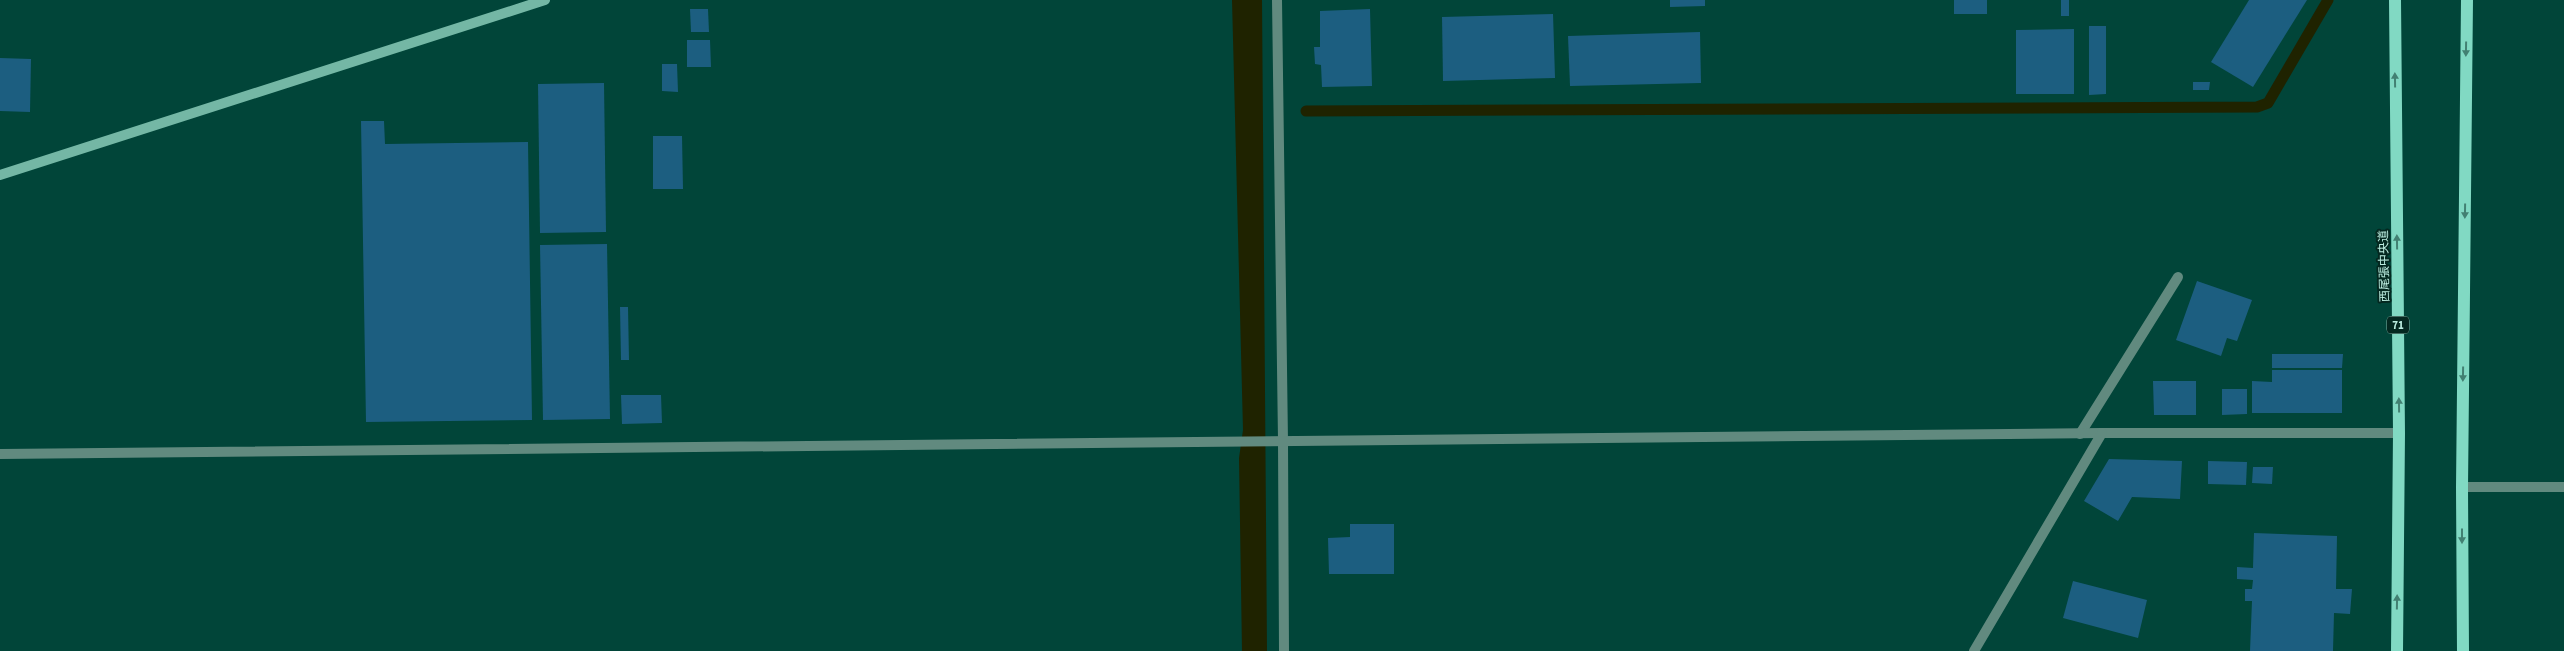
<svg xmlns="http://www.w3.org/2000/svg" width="2564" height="651" font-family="'Source Sans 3','Noto Sans JP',sans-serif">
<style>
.water{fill:#1f2300}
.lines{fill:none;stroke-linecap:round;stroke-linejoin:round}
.stream{stroke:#1f2300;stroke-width:11}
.building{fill:#1c5e80}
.lane{stroke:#618a7f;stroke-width:10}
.street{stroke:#618a7f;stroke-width:10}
.secondary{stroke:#74b7a5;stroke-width:10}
.primary{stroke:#81d9c3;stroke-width:12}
.oneway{fill:#428072}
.labels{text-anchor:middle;stroke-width:4;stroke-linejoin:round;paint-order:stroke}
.shield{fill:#042820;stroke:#85b2a6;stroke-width:1}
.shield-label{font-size:11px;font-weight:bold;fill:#bcede0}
.street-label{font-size:12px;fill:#bcede0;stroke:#042820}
</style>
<rect width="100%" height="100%" fill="#014539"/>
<path class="water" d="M1232,0H1262L1267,651H1242L1239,458L1243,430Z"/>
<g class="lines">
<path class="stream" d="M1306,111L2257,107L2268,103L2328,0"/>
</g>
<g class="building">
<path d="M1670,0H1705V6L1670,7Z"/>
<rect x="1954" y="0" width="33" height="14"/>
<rect x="2061" y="0" width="8" height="16"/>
<path d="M2249,0H2307L2253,87L2211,62Z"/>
<path d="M690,9H708L709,32H691Z"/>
<path d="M1370,9L1372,86L1322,87L1321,65L1315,64L1314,47H1320V11Z"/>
<path d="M1553,14L1555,78L1443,81L1442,17Z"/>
<path d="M2089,26H2106V94L2089,95Z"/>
<path d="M2074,29V94H2016V30Z"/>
<path d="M1700,32L1701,83L1570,86L1568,36Z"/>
<path d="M687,40H710L711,67H687Z"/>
<path d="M0,58L31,59L30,112L0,111Z"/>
<path d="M662,64H677L678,92L662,91Z"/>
<path d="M2193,82H2210L2209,90H2193Z"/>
<path d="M604,83L606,232L540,233L538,84Z"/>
<path d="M361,121H384L385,144L528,142L532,420L366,422Z"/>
<path d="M653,136H682L683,189H653Z"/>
<path d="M607,244L610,419L543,420L540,245Z"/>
<path d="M2197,281L2252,300L2237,341L2227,338L2221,356L2176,340Z"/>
<path d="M620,307H628L629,360H621Z"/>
<path d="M2272,354H2343L2342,368H2272Z"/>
<path d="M2272,370H2342V413H2252V381L2272,382Z"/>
<path d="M2153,381H2196V415H2154Z"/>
<path d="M2222,389H2247V414L2222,415Z"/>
<path d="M621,395H661L662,423L622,424Z"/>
<path d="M2109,459L2182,461L2180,499L2132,497L2118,521L2084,501Z"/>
<path d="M2208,461L2247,462L2246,485L2208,484Z"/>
<path d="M2253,467H2273L2272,484L2252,483Z"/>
<path d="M1350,524H1394V574H1329L1328,538L1350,537Z"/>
<path d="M2254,533L2337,536L2336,589H2352L2350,614L2334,613L2333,651H2250L2252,601H2245V589H2252L2253,580L2237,579V567L2253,568Z"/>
<path d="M2073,581L2147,600L2138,638L2063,618Z"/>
</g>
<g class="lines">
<path class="lane" d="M2080,434L2178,277"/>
<g class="street">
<path d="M1277,0L1283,441L1284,651"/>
<path d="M0,454L2102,433H2399"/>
<path d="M2462,487H2564"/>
<path d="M1974,651L2102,433"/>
</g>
<path class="secondary" d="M0,175L545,0"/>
<g class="primary">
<path d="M2395,0L2399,433L2397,651"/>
<path d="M2463,651L2462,487L2467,0"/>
</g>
</g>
<defs><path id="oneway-solid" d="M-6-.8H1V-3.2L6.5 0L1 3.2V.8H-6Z" transform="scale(1.25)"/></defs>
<g class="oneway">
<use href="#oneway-solid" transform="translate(2466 49) rotate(91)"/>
<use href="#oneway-solid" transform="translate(2395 80) rotate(-91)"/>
<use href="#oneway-solid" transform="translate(2465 211) rotate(91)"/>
<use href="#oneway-solid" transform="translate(2397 242) rotate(-91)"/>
<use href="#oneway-solid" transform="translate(2463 374) rotate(91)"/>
<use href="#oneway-solid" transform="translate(2399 405) rotate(-91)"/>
<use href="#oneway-solid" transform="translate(2462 536) rotate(90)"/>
<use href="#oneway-solid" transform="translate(2397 602) rotate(-89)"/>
</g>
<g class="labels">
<rect class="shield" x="2387" y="316.5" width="22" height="17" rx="4"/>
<g class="shield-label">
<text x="2398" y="329">71</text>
</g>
<g class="street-label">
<text transform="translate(2384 266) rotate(-91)" y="4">西尾張中央道</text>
</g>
</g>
</svg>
